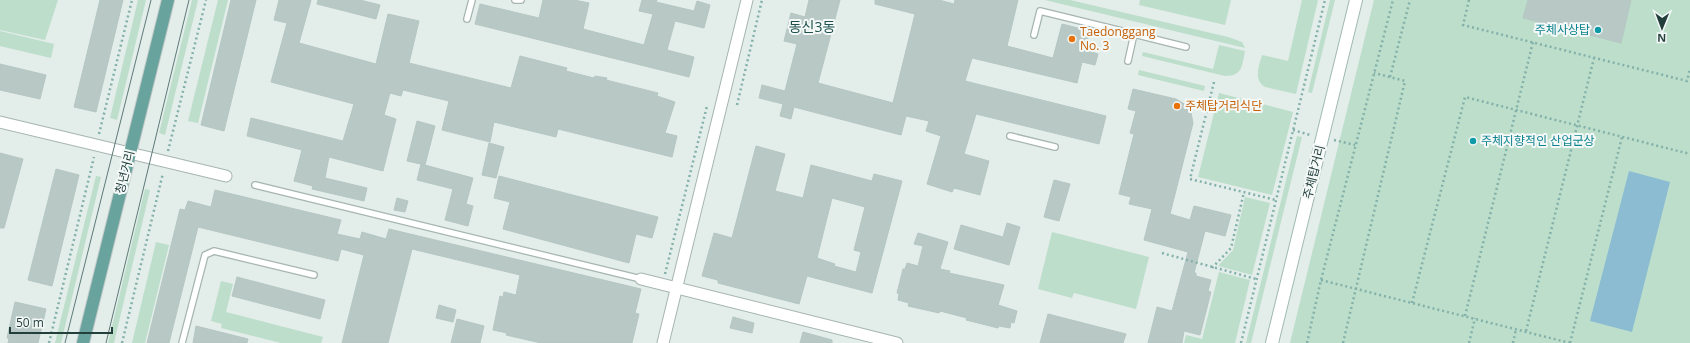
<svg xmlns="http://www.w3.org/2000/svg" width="1690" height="343" font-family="'Open Sans','Noto Sans KR',sans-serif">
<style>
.green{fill:#bcdecb}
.water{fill:#8bbcd2}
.building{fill:#b8c8c4;stroke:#b5c7c3;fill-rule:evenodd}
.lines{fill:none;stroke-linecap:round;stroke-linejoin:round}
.lane-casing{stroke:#a6b5b2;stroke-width:8}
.street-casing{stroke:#a6b5b2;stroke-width:13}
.secondary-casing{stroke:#a1b9b4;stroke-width:14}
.primary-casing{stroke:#c1c9c8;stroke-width:14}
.path{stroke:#83b1aa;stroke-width:2.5;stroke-dasharray:2 3;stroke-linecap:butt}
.lane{stroke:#fff;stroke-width:5.5}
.street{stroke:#fff;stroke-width:11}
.secondary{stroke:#fff;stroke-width:12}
.primary{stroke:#68a39d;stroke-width:12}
.tram{stroke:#5d7a77;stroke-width:1}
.culture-dot{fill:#0f9aa8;stroke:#f4f9f8;stroke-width:1.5}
.food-dot{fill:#e8710a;stroke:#f4f9f8;stroke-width:1.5}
.labels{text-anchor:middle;stroke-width:4;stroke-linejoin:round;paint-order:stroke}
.culture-label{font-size:12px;fill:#0d838f;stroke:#f4f9f8;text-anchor:end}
.food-label{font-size:12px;fill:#c56008;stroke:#f4f9f8;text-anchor:start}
.street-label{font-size:12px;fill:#233f3c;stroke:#f4f9f8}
.quarter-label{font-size:14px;fill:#1e514d;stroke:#f4f9f8}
</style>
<rect width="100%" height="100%" fill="#e3edea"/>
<g class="green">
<path d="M0,0H58L45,40L0,30Z"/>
<path d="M138,0H146L117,120L110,118Z"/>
<path d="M192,0H198L165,135L159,133Z"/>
<path d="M218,0H228L198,123L188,121Z"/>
<path d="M1045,0H1070L1228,37L1242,42L1245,48Z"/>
<path d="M1140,0H1231L1225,25L1139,5Z"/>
<path d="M1302,0H1318L1296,94L1265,87C1253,80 1259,66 1262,55L1288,61Z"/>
<path d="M1330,0H1335L1312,93L1308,92Z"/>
<path d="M1374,0H1690V343H1290Z"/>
<path d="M0,31L54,44L51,58L0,46Z"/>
<path d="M1219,45L1245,51C1242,65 1243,76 1225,76L1142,56L1143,52L1213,69Z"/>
<path d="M1139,70L1205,86L1204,91L1138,75Z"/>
<path d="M1219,93L1293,112L1272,195L1198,177Z"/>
<path d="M1297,136L1302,137L1251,343H1246Z"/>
<path d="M96,176L101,177L61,343H55Z"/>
<path d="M145,189L150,190L114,343H108Z"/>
<path d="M1245,197L1270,203L1252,275L1218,266L1233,250Z"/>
<path d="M1052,232L1149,257L1136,309L1074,293L1072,298L1038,289Z"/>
<path d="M156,242L169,245L145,343H132Z"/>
<path d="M1219,272L1250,280L1235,343H1184L1186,335L1202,339Z"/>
<path d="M221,281L233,284L226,312L323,337L321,343H281L221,328L222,324L211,321Z"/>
</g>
<path class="water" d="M1629,171L1670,182L1632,332L1590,321Z"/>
<g class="building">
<path d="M100,0H123L96,112L74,107Z"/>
<path d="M231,0H256L224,131L201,125Z"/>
<path d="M279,0H311L299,43L376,64L388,14L419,21L409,63L511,88L520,56L567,68L566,71L594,78L595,76L607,78L606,80L658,93L657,96L675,102L665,133L677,136L672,157L558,129L556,137L494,122L490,142L442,130L449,101L403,90L401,96L390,93L384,115L396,119L383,171L329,157L325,178L367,188L364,201L312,189L313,186L294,181L302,150L247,136L251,118L343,141L354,104L271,82L287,23L274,20Z"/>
<path d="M318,0H360L380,5L376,19L317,4Z"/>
<path d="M543,0H574L589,3L583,29L644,45L653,14L639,11L642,0H657L656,2L694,11L697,1L710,5L704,28L675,21L667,50L694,57L689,77L475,24L480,4L539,18Z"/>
<path d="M809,0H840L818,83L893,103L915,14L875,4V0H939L954,4L955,0H1018L1007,46L1053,58L1062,24L1090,31L1085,50L1098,54L1095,65L1082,62L1077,83L972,58L965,81L1106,116L1099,144L976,114L964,154L989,161L980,195L954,188L952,192L927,184L941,136L926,131L929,121L906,116L901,135L794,107L791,119L780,116L783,104L759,98L762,85L785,91L797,44L784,41L791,13L805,17Z"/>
<path d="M1528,0H1631L1621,43L1523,18Z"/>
<path d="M0,64L46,75L40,99L0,90Z"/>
<path d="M1133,89L1176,99L1186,105L1191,113L1193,123L1170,214L1190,220L1194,206L1231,215L1225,236L1205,231L1194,273H1196V276L1211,280L1208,291L1211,292L1200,335L1184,331L1182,343H1148L1157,307L1172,311L1188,252L1144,240L1152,209L1129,204L1131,197L1119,194L1134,134L1130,133L1136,111L1128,109Z"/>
<path d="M417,121L435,126L425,165L407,161Z"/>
<path d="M489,143L504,147L496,178L482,175Z"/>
<path d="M756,146L785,154L775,191L803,198L811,165L872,181L874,174L902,181L872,293L807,276L799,304L718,283V280L702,276L714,233L732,238ZM832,198L865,207L854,250L861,252L856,272L834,266L835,264L817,258Z"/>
<path d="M0,153L23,159L4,228H0Z"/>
<path d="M421,164L473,178L466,204L473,206L468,226L445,220L453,189L417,180Z"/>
<path d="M56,169L79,175L52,286L28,280Z"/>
<path d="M499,176L658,217L652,238L636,234L629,263L503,229L510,202L494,198Z"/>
<path d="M1054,180L1070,184L1059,221L1044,217Z"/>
<path d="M215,190L341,220L337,234L360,239L362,232L386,239L389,229L641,289L635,313L639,314L632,343H541L506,335L507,333L493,330L500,296L503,297L504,292L516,295L520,275L412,249L388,343H342L364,255L341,249L338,261L198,227L169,343H147L180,209L185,210L188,201L211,207Z"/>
<path d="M397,198L408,201L405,212L394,210Z"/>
<path d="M1007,223L1020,227L1009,265L954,249L961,225L1003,237Z"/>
<path d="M918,233L948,242L940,269L950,271L949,273L1004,285L998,305L1017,311L1014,323L1011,322L1010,328L999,326L998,328L966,320L967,318L940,311L939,313L908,306L909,303L898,300L899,294L897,293L903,269H905L907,263L918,266L923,246L914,244Z"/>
<path d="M237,277L325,300L320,319L232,296Z"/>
<path d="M15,302L46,309L38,343H8L9,338H7Z"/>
<path d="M439,305L456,310L453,322L436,318Z"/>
<path d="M1048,314L1126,334L1123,343H1040Z"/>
<path d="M733,317L754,323L752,333L730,328Z"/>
<path d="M457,319L484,326L480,343H451Z"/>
<path d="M196,326L248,339L247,343H193Z"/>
<path d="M803,332L832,340V343H800Z"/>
</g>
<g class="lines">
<g class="lane-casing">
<g id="lane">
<path d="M515,0H521"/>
<path d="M467,19L472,0"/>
<path d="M1134,34L1186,47"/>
<path d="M1034,35L1040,11L1134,34L1128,61"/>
<path d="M1010,136L1055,147"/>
<path d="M255,185L641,279"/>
<path d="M182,343L205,255L214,251L314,275"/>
</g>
</g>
<g class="street-casing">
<g id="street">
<path d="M0,122L226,176"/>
<path d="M641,279L897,343"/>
<path d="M663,343L747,0"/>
</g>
</g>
<g class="secondary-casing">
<path id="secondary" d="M1272,343L1356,0"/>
</g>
<g class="primary-casing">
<path id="primary" d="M83,343L168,0"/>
</g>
<g class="path">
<path d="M1469,0L1463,25L1687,81L1690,69"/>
<path d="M1390,77L1410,0"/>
<path d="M1214,82L1190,179L1276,200"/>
<path d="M737,105L762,0"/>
<path d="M1293,130L1310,135"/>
<path d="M99,134L132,0"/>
<path d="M1334,140L1355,145"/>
<path d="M168,151L206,0"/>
<path d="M1162,253L1256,279"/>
<path d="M1212,268L1231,248L1244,192"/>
<path d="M665,274L707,106"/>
<path d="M1321,280L1570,343"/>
<path d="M1412,303L1465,97L1690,154"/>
<path d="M1465,316L1533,42"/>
<path d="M1526,331L1594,58"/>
<path d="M49,343L94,157"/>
<path d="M122,343L163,173"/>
<path d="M1241,343L1325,0"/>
<path d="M1307,343L1321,280L1393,0"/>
<path d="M1343,343L1405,81L1374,73"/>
<path d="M1469,343L1475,318"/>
<path d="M1513,343L1516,329"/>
<path d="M1570,343L1622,137"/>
</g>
<use href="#lane" class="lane"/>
<use href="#street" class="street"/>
<use href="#secondary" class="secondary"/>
<use href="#primary" class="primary"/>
<g class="tram">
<path d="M65,343L151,0"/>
<path d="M106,343L189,0"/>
</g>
</g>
<g class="culture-dot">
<circle cx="1598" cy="30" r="4"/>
<circle cx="1473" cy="141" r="4"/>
</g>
<g class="food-dot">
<circle cx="1072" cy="39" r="4"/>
<circle cx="1177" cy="106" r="4"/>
</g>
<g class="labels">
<g class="culture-label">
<text x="1590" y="34">주체사상탑</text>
<text x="1481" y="145" text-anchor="start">주체지향적인 산업군상</text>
</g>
<g class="food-label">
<text x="1080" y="36">Taedonggang<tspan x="1080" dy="14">No. 3</tspan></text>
<text x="1185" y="110">주체탑거리식단</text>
</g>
<g class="street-label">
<text transform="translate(125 172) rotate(-76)" y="4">청년거리</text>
<text transform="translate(1314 172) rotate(-76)" y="4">주체탑거리</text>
</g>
<g class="quarter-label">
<text x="812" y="32">동신3동</text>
</g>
</g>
<g transform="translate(1662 28) rotate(181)" stroke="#f4f9f8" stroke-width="3" paint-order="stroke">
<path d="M0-3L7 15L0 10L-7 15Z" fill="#233f3c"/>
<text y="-6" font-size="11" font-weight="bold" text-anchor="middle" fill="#233f3c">N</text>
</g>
<path d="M10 327v6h102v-6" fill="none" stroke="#233f3c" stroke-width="2"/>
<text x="16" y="327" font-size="12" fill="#233f3c" stroke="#f4f9f8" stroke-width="3" paint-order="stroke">50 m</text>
</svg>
